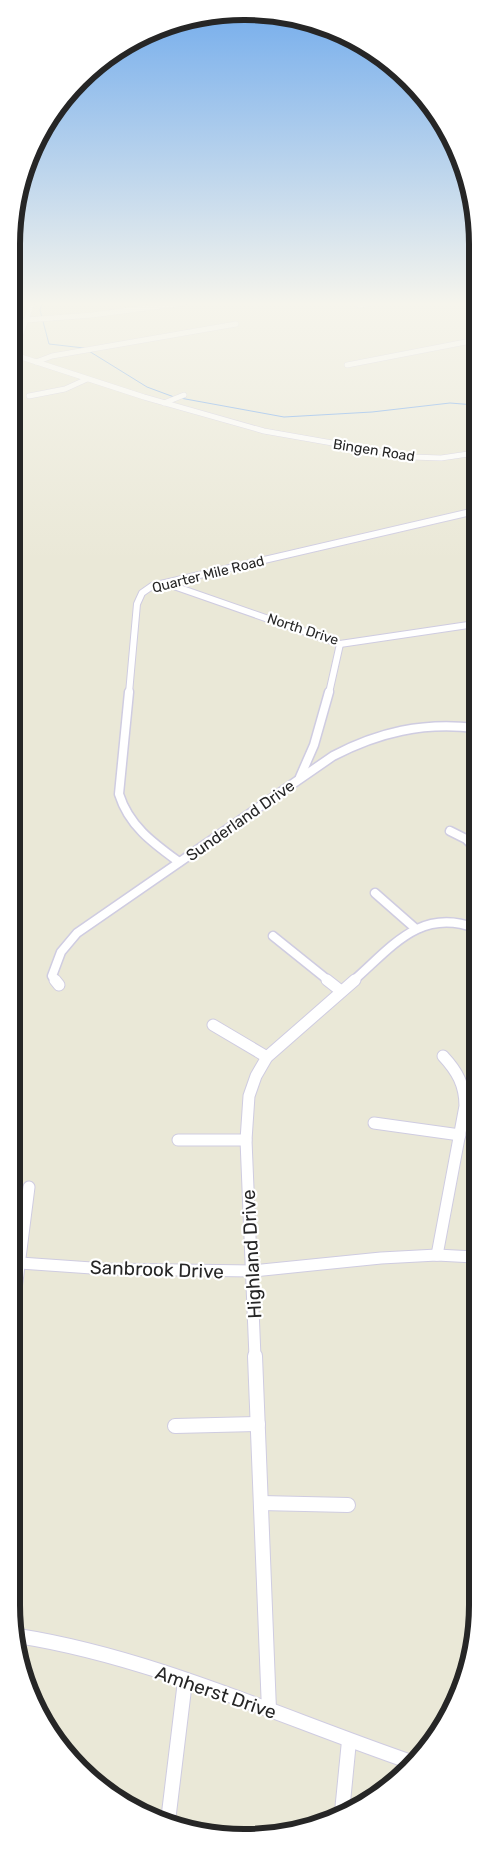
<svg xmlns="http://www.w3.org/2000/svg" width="489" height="1849" font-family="Rubik,sans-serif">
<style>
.education{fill:#edecc5}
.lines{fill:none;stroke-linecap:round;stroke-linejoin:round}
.stream{stroke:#65a1f1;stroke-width:1}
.minor-far4-casing{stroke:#cfcce1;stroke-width:6}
.minor-far3-casing{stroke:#cfcce1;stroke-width:8}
.minor-far2-casing{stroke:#cfcce1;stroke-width:11}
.minor-far1-casing{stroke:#cfcce1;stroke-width:13}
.minor-casing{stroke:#cfcce1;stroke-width:16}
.minor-far4{stroke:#fff;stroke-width:5}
.minor-far3{stroke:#fff;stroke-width:6}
.minor-far2{stroke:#fff;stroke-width:8}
.minor-far1{stroke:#fff;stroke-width:11}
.minor{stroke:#fff;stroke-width:14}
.labels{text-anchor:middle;stroke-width:4.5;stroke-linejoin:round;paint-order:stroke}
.far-street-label{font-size:14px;fill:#262626;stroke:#fff}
.street-label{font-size:16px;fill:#262626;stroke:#fff}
.near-street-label{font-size:19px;fill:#262626;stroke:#fff}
.rim{fill:none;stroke:#262626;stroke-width:6}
</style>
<rect width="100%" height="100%" fill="#eae8d7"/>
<path class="education" d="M15,303H29L15,339Z"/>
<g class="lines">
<g class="stream">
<path d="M42,303L40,310L49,344L84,348L147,387L174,397"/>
<path d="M180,398L284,417L372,412L450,403L475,405"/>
</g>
<g class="minor-far4-casing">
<g id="minor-far4">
<path d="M359,305L373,303"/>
<path d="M26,320L92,315L184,303"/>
<path d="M15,350L32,303"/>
<path d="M15,355L144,397L264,431L412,457L441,458L475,453"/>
<path d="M36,362L52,356L236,324"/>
<path d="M347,365L476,340"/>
<path d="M29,396L65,389L87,379"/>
<path d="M164,403L184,395"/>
</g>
</g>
<g class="minor-far3-casing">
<g id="minor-far3">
<path d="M168,584L340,644L475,624"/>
<path d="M129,693L137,604L142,593L152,586L475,511"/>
<path d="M329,693L340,644"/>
</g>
</g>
<g class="minor-far2-casing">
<g id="minor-far2">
<path d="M129,692L119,794C129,826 153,843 179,862"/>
<path d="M300,777L314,745L329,692"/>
<path d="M450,831L466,839L475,848"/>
<path d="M375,893L416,929"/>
<path d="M273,936L329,981"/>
<path d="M56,981L52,976L61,952L77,933L333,756C379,732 423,722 475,728"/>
<path d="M353,981C391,948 420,907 475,928"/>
</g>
</g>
<g class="minor-far1-casing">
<g id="minor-far1">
<path d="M55,980L59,985"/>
<path d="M327,980L341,991"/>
<path d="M213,1025L267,1057"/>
<path d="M374,1123L460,1135"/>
<path d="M178,1140H246"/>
<path d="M437,1255L465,1106C465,1085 457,1071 443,1056"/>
<path d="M20,1263L106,1269L253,1271L381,1258L437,1255L474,1257"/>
<path d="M12,1321L29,1187"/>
<path d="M255,1357L246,1140L249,1096L256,1076L267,1057L355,980"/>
</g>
</g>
<g class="minor-casing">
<g id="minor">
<path d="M255,1356L269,1710"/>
<path d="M175,1426L258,1424"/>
<path d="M261,1503L348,1505"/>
<path d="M18,1636C152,1657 283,1718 411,1762"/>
<path d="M342,1812L349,1741"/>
<path d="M169,1813L185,1681"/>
</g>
</g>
<use href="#minor-far4" class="minor-far4"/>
<use href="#minor-far3" class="minor-far3"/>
<use href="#minor-far2" class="minor-far2"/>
<use href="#minor-far1" class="minor-far1"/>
<use href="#minor" class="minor"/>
</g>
<linearGradient id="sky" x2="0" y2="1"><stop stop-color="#73acec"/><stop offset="0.54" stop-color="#f6f5ed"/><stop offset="1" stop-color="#f6f5ed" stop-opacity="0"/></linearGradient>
<rect width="489" height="562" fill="url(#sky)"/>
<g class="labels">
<g class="far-street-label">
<text transform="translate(374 450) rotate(9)" y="5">Bingen Road</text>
<text transform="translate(208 574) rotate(-14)" y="5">Quarter Mile Road</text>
<text transform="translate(303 629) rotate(18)" y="5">North Drive</text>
</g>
<g class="street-label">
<text transform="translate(240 820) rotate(-35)" y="6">Sunderland Drive</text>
</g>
<g class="near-street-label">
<text transform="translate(251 1254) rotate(-93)" y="7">Highland Drive</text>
<text transform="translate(157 1269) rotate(2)" y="7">Sanbrook Drive</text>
<text transform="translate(216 1692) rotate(19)" y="7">Amherst Drive</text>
</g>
</g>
<path d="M0 0H489V1849H0ZM244 20H245A224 224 0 0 1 469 244V1605A224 224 0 0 1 245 1829H244A224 224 0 0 1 20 1605V244A224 224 0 0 1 244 20Z" fill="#fff" fill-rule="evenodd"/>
<path class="rim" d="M244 20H245A224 224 0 0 1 469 244V1605A224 224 0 0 1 245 1829H244A224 224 0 0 1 20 1605V244A224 224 0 0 1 244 20Z"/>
</svg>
